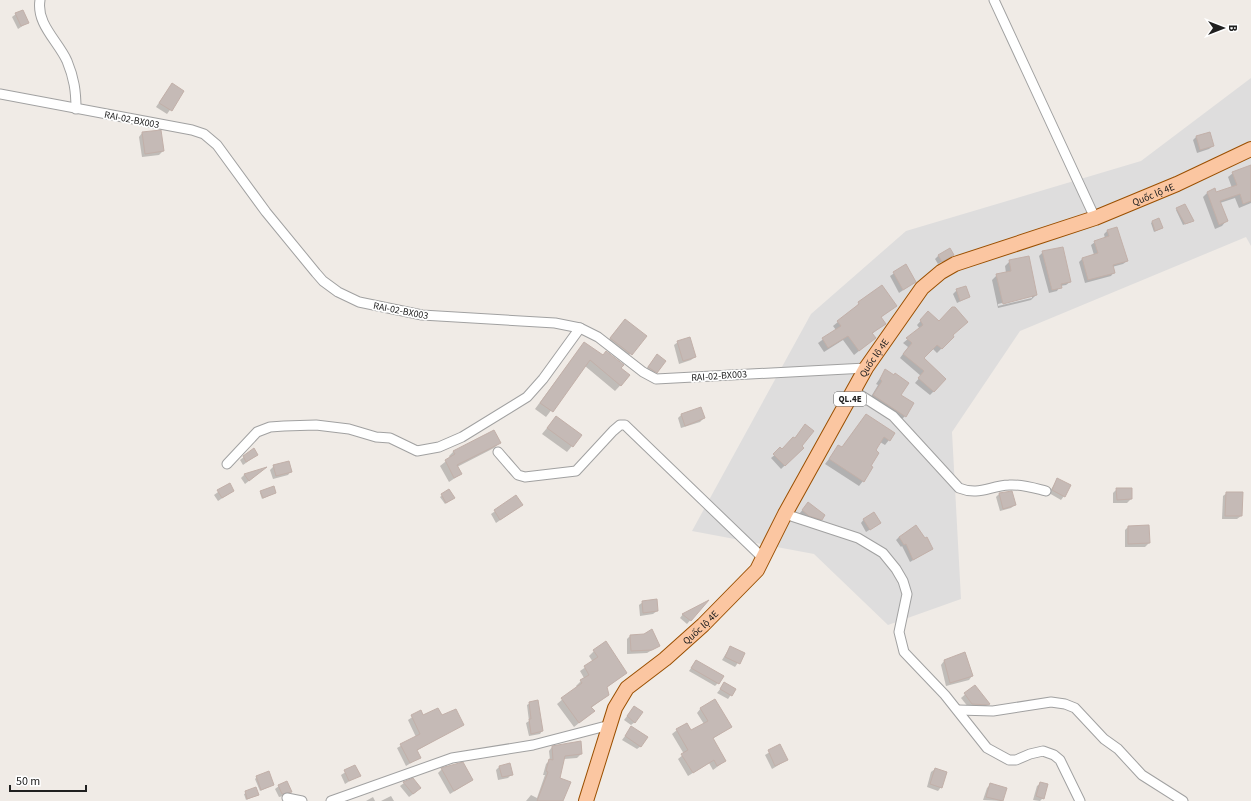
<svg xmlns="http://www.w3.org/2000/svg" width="1251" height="801" font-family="'Source Sans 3',sans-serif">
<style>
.residential{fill:#dedddd}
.shadow{fill:#0003;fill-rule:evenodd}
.building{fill:#c5bab6;stroke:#c2b0a9}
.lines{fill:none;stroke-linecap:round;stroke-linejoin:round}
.street-casing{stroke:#a1a1a1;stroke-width:11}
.primary-casing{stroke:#9a4f01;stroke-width:16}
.street{stroke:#fff;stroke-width:9}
.primary{stroke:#fbc6a1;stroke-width:14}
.labels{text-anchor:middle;stroke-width:3.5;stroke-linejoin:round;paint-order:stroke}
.shield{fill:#fff;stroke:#636363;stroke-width:1}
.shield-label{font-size:9px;font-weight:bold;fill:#202020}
.street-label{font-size:10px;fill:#202020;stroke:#fff}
</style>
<rect width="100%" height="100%" fill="#f0ebe6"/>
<path class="residential" d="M1251,78V246L1246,237L1020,331L952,432L961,599L888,625L814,554L692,531L811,314L906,231L1141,161Z"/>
<g class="shadow">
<path d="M16,14L27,23L18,29L12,17Z"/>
<path d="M172,84L183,92L167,114L156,107Z"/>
<path d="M142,133L163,151L159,155L142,157L139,137Z"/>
<path d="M1197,136L1213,146L1209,149L1197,153L1193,140Z"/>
<path d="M1251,167V203L1239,208L1235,198L1220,203L1226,221L1222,226L1215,229L1203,197L1207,193H1216L1232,188L1228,177L1233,173Z"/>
<path d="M1177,209L1191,222L1183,225L1176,210Z"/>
<path d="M1152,222L1162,228L1154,232L1151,223Z"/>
<path d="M1117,228L1127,261L1123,264L1112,267L1114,272L1111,276L1085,283L1079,262L1082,259L1094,255L1091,245L1095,242L1105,239L1104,234L1107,231Z"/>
<path d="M1043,252L1070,282L1066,285L1060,286L1057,291L1049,293L1039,256Z"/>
<path d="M939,255H953L938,264L935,259Z"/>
<path d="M1010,261L1036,295L1031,300L998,308L992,280L997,275L1006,273L1005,266ZM1032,296V298L998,306V304Z"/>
<path d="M905,266L915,282L899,293L890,276Z"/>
<path d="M957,290L969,297L957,303L953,294Z"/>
<path d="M859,303L895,306L880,318L884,324L872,334L875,338L854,355L843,340L824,352L818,343L836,330L833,326L855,308Z"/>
<path d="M928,313L953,337L937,353L932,348L922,358L934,391L930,395L915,383L921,376L900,358L908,347L903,343L920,329L917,325Z"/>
<path d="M625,320L645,336L625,360L605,344Z"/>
<path d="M678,342L695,357L691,360L679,364L674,345Z"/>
<path d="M584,343L629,376L615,391L585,366L546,417L535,409Z"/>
<path d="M657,356L656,372L653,376L645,370Z"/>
<path d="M885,371L905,416L900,421L869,400L878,385L876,384Z"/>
<path d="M700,408L704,418L700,422L681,428L678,418L681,415Z"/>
<path d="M556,417L581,435L567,452L542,434Z"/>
<path d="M862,420L889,440L885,445L880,442L874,451L863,481L859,486L825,464L839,446L842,448Z"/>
<path d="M802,429L801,446L803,448L781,469L771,458L794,439Z"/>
<path d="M499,443L494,448L457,467L461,474L449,482L440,466L450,458L449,456L454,451Z"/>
<path d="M254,449L257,455L243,465L240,460Z"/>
<path d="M274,466L291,471L288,475L273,479L270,470Z"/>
<path d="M264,469L245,484L241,478L244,475Z"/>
<path d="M1057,479L1064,496L1061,500L1049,493Z"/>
<path d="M229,484L233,491L218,501L214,495Z"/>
<path d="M1117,489L1131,499L1127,503H1113V493Z"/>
<path d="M449,490L452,499L445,504L440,497Z"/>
<path d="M261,492L275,493L262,499L260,493Z"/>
<path d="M1011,492L1015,505L1011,508L1000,511L996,497L999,494Z"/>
<path d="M1227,493L1241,516L1237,519H1222L1223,496Z"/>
<path d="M516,497L522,505L496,523L491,514Z"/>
<path d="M805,507L821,519L817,523L799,514Z"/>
<path d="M864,519L880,523L866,532L861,523Z"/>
<path d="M1128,527L1149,543L1145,547H1125V530Z"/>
<path d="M899,537L924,540L932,549L910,562L902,546L901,547L896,540Z"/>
<path d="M643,602L657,611L653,614L640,616L639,605Z"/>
<path d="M705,603L687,624L680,618L683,614Z"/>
<path d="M630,636L659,646L647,653L627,654V639Z"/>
<path d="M730,647L744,654L735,667L722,660Z"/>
<path d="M594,651L626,673L606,688L608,695L591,708L594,711L574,727L557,704L577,687L576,686L584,678L580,671L593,662L589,656Z"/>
<path d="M964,654L972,676L969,680L946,686L941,665L944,661Z"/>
<path d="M696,661L718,683L715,686L689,671Z"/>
<path d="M725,683L735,689L728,699L717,693Z"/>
<path d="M975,686L988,704L984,708H969L961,698Z"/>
<path d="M530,703L542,731L540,734L529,736L526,723L529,721L527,705Z"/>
<path d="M701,708L731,727L712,739L725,761L713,770L709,763L688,776L678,759L684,754L672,734L677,730L691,731L704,724L697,713Z"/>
<path d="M631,711L635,722L631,725L624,720Z"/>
<path d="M420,712L423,717H442L463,724L416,751L419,758L406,766L397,748L416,737L408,720Z"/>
<path d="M631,728L641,746L637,749L622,740Z"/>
<path d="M780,746L787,760L772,769L765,755Z"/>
<path d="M552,747L581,754L577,758L564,759L559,778L560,801H526L531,795L537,798L545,775H543L546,764L550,760L549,751Z"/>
<path d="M462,764L472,780L450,794L438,773L442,769Z"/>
<path d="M355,766L359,775L345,784L341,775Z"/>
<path d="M499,767L511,775L508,778L498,780L496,770Z"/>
<path d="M935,769L941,787L938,791L927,787L931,772Z"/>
<path d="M257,777L271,786L260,791L255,779Z"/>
<path d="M404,783L416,792L409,797L400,786Z"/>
<path d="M1041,783L1043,798L1040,801L1033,800L1037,786Z"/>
<path d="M990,785L1006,789L1002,801L983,800L987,788Z"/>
<path d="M279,786L291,791L288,795L279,797L275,789Z"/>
<path d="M256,789L258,795L246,800L244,794Z"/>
<path d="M391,796L394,801H381Z"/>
<path d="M373,797L375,801H366Z"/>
</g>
<g class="building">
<path d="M23,10L29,23L21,26L15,13Z"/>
<path d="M172,83L184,91L172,111L159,103Z"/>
<path d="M161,130L164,151L145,154L142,132Z"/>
<path d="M1210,132L1214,146L1200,150L1196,136Z"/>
<path d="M1251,165V201L1243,204L1240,194L1220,201L1228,221L1219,225L1207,192L1215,188L1216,192L1237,185L1232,172Z"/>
<path d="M1185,204L1194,221L1185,224L1176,208Z"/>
<path d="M1159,218L1163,228L1155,231L1152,221Z"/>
<path d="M1117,227L1128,261L1113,265L1115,273L1088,280L1082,258L1098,253L1094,241L1109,236L1107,230Z"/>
<path d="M1063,247L1071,282L1061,284L1062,288L1052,290L1042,251Z"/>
<path d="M950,248L954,255L942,262L938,255Z"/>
<path d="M1029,256L1037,295L1003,304L996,274L1011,271L1009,260Z"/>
<path d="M906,264L916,282L903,290L893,272Z"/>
<path d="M882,285L897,306L881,317L886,324L872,333L876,338L859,351L848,336L828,348L822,338L841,326L837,321L859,304L858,302Z"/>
<path d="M966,286L970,297L960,301L956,289Z"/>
<path d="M952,307H955L968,322L953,335L954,337L942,349L937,345L924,358L946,379L934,392L918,378L924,371L903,354L912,343L906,338L923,325L920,320L928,311L939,321Z"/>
<path d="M625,319L647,336L632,355L610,338Z"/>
<path d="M690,337L696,357L683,361L677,341Z"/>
<path d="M584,342L603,355L606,351L624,365L621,368L630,375L621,386L590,360L553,412L540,403Z"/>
<path d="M657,354L666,361L657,373L648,367Z"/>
<path d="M885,369L894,375L895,373L909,383L901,395L914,403L906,417L873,395L882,381L880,379Z"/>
<path d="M701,407L705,418L685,426L681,414Z"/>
<path d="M866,414L895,433L890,441L884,437L876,450L879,453L871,466L873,467L864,482L829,459L838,445L842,447Z"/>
<path d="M556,416L582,435L573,447L547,428Z"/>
<path d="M805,424L814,431L802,446L804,448L785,466L773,454L780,447L782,449L793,437L795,438Z"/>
<path d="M494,430L501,443L457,465L462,474L454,478L445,460L455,454L453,451Z"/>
<path d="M254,448L258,455L246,462L243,456Z"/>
<path d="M289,461L292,472L276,476L273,465Z"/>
<path d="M267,467L249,481L244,474Z"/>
<path d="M1057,478L1071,485L1065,497L1052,490Z"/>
<path d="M230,483L234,491L222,498L217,490Z"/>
<path d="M274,486L276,493L263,498L260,491Z"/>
<path d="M1116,488H1132V499L1117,500Z"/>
<path d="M449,489L455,498L446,503L441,494Z"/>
<path d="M1012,491L1016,505L1003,509L999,493Z"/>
<path d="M1226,492H1243L1242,516H1225Z"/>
<path d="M516,495L523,505L500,520L494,510Z"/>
<path d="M808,502L825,515L822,520L809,516L802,510Z"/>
<path d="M874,512L881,523L870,530L863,519Z"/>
<path d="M916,525L925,538L927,537L933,549L913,560L906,544L904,545L899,537Z"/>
<path d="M1149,525L1150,543L1128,544V526Z"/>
<path d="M657,599L658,611L643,613L642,601Z"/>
<path d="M709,600L691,621L682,614Z"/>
<path d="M652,629L660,646L652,650L631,651L630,635L644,634Z"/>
<path d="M606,641L627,673L607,687L609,695L591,707L595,711L579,723L561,698L582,683L580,680L589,675L584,666L598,657L593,650Z"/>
<path d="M730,646L745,653L740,664L725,657Z"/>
<path d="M965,652L973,676L950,683L944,660Z"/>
<path d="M696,660L724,676L719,684L691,668Z"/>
<path d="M724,682L736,689L732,696L720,689Z"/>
<path d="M975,685L990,704L988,705L972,704L964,693Z"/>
<path d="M715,699L732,727L713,738L726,761L717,766L714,760L693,773L681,754L688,750L676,729L687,723L691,730L708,721L700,708Z"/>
<path d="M538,700L543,731L531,734L529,719H531L529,702Z"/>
<path d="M634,706L643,712L635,723L627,716Z"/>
<path d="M438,708L442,715L456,709L464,725L417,750L421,758L410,763L400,744L420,734L411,715L421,710L423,715Z"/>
<path d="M631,726L648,737L641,747L625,736Z"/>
<path d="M581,741L582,754L565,756L560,778L571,782L563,801H537L548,772L546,771L549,759L553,760L552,746Z"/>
<path d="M780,744L788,760L775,766L768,750Z"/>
<path d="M463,762L473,780L454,791L441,768Z"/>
<path d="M510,763L513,775L502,777L499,766Z"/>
<path d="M355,765L361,776L349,781L344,770Z"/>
<path d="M935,768L947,772L942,788L930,784Z"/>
<path d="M269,771L274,785L261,790L256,776Z"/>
<path d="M413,778L421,788L413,794L403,782Z"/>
<path d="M287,781L292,792L282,794L278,785Z"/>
<path d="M1040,782L1048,784L1044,799L1036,796Z"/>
<path d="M990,783L1007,788L1003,801L986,797Z"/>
<path d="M256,787L259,795L247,799L245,791Z"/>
</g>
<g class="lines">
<g class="street-casing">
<g id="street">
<path d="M40,0C36,24 58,41 67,61C74,78 76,91 76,109"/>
<path d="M994,0L1095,218"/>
<path d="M0,94L192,130L204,134L217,145L266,212L316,273L323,281L338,292L359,302L422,315L555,323L580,328L598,337L643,372L656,379L866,368"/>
<path d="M854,391L893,416L959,488C979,496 989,486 1009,485C1022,484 1034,488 1046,491"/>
<path d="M498,452L518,475L525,477L576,471L613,431L620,425H625L764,559"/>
<path d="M227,464L257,432L270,427L284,426L316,425L349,429L376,437L390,438L417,451L439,447L462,437L527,397L543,379L580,328"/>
<path d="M785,514L858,538L883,553L896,569L903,581L907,594L899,632L904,652L945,695L987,748L1009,760H1016L1030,754L1043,751L1054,755L1060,760L1080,801"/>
<path d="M958,710L993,711L1051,702L1065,704L1075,708L1104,739L1118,749L1142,775L1183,801"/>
<path d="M287,798L302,801"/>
<path d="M331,801L452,758L533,745L610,725"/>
</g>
</g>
<g class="primary-casing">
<g id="primary">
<path id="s1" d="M586,801L615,708L627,688L665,659L703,625L757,570L785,514L866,368L922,288L941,272L955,264L1095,218L1177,184L1251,149"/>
</g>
</g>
<use href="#street" class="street"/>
<use href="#primary" class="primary"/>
</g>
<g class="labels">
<rect class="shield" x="834" y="392" width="32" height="14" rx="3"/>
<g class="shield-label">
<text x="850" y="402">QL.4E</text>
</g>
<g class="street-label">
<text transform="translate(132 119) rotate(11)" y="4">RAI-02-BX003</text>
<text dy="4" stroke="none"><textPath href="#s1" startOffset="875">Quốc lộ 4E</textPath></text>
<text transform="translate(401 310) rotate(11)" y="4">RAI-02-BX003</text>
<text dy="4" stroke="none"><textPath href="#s1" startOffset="539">Quốc lộ 4E</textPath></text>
<text transform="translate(719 375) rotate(-4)" y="4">RAI-02-BX003</text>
<text dy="4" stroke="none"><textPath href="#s1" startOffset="216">Quốc lộ 4E</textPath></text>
</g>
</g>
<g transform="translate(1223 28) rotate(90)" stroke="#ffffff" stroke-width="3" paint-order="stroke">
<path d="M0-3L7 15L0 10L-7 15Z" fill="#202020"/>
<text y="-6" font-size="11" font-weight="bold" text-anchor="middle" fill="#202020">B</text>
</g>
<path d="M10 785v6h76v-6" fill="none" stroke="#202020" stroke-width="2"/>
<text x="16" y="785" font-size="12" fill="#202020" stroke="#ffffff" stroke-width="3" paint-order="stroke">50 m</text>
</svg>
